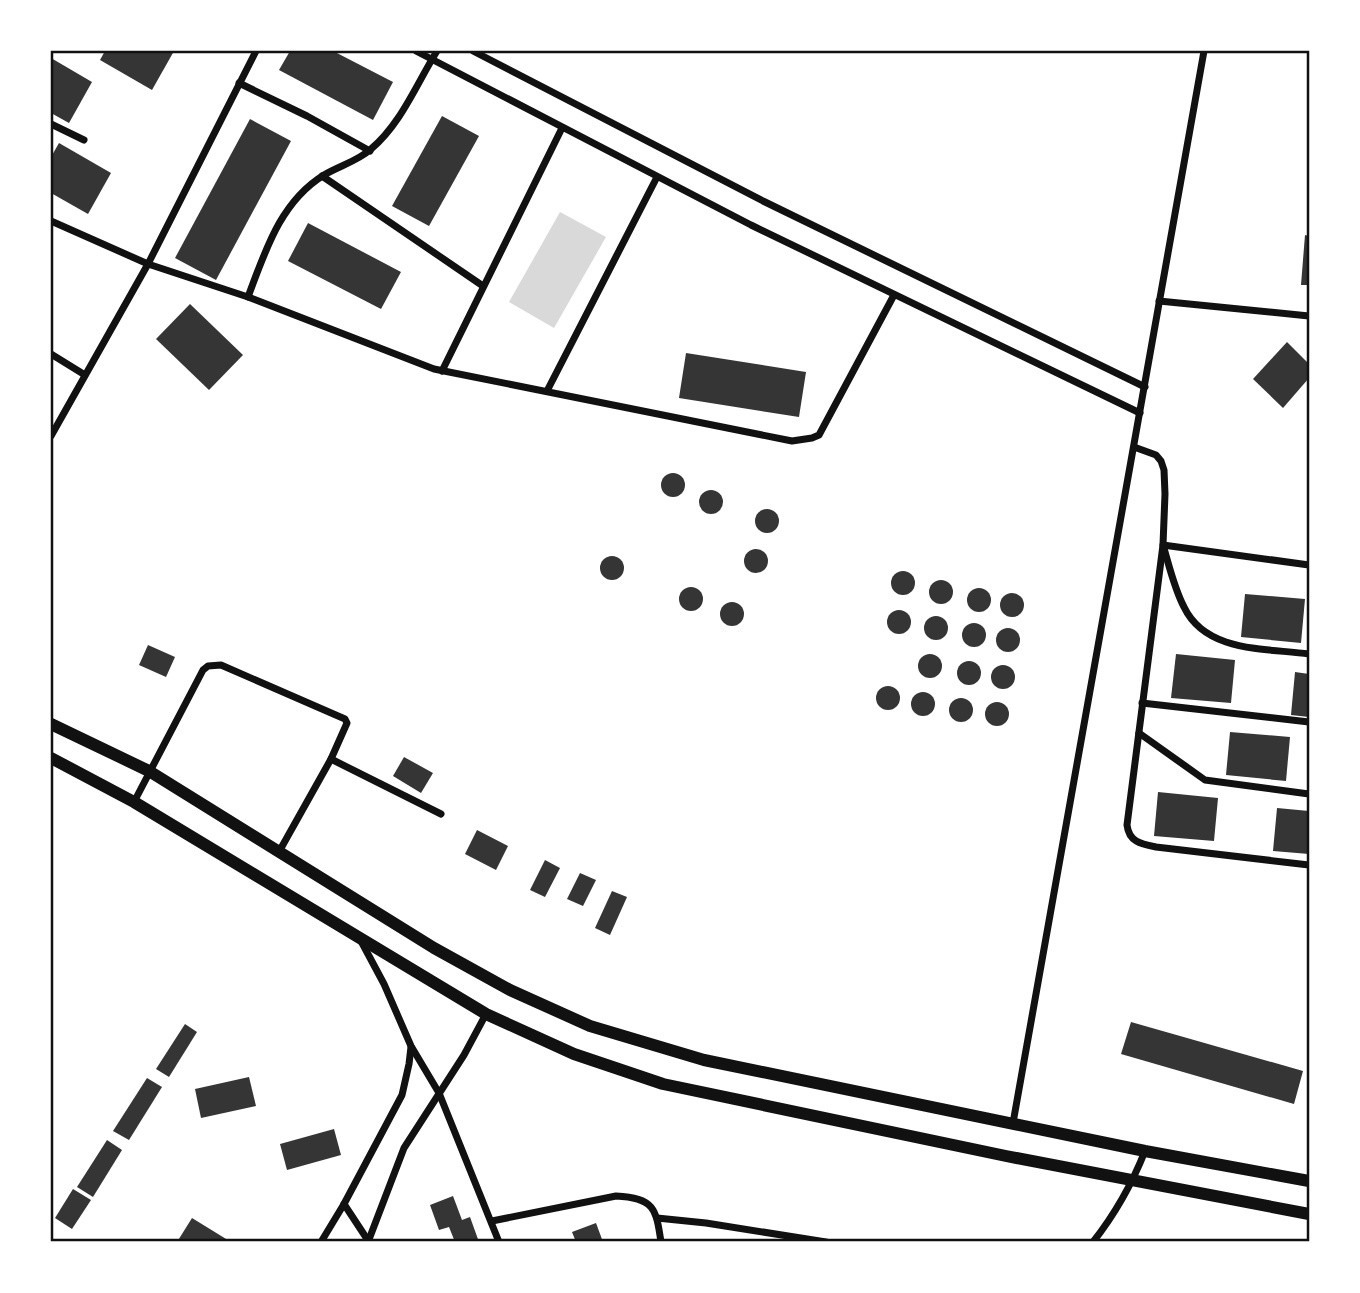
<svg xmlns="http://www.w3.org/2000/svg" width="1360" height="1293" font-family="Overpass,sans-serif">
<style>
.water{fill:#d9d9d9}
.building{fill:#353535}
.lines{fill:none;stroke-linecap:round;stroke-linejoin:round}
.minor{stroke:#111;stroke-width:7}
.primary{stroke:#111;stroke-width:12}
.neatline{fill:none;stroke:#111;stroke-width:2.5}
</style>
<rect width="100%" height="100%" fill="#fff"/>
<path class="water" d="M560,212L606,237L554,328L509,302Z"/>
<g class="building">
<path d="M105,51H174L152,90L100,60Z"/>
<path d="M290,51H333L393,82L373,120L279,70Z"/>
<path d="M51,58L92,82L69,123L51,113Z"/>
<path d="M442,116L479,136L429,226L392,206Z"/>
<path d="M250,119L291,141L216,280L175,258Z"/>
<path d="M59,143L111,173L88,214L51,193V157Z"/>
<path d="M308,223L401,272L381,309L288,261Z"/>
<path d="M1305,235L1309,236V285H1301Z"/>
<path d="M190,304L243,355L209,390L156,339Z"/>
<path d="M1287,342L1309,364V378L1283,408L1253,379Z"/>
<path d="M686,353L806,372L799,417L679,398Z"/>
<circle cx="673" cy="485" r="12"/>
<circle cx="711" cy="502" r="12"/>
<circle cx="767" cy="521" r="12"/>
<circle cx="756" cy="561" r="12"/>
<circle cx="612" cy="568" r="12"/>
<circle cx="903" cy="583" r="12"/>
<circle cx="941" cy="592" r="12"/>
<circle cx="691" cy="599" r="12"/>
<circle cx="979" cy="600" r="12"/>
<circle cx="1012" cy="605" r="12"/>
<path d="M1245,594L1305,599L1301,643L1241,637Z"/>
<circle cx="732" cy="614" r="12"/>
<circle cx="899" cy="622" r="12"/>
<circle cx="936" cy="628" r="12"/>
<circle cx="974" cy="635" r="12"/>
<circle cx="1008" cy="640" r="12"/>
<path d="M148,645L175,657L166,677L139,665Z"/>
<path d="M1176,654L1235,660L1231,703L1171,698Z"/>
<circle cx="930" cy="666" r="12"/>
<circle cx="969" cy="673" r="12"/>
<circle cx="1003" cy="677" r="12"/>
<path d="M1295,672L1309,674V717L1291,715Z"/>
<circle cx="888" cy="698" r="12"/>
<circle cx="923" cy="704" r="12"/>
<circle cx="961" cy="710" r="12"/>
<circle cx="997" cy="714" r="12"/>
<path d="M1230,732L1290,737L1286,781L1226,775Z"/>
<path d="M404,757L433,773L421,793L393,776Z"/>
<path d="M1158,792L1218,798L1214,841L1154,836Z"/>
<path d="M1277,808L1309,811V854L1273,851Z"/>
<path d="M477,830L508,846L496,870L465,854Z"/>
<path d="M545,860L560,868L545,897L530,890Z"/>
<path d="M580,873L596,880L583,906L567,899Z"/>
<path d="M612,891L627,897L610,935L595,928Z"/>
<path d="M1131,1022L1303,1071L1294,1104L1121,1054Z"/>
<path d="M185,1024L197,1032L169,1077L156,1069Z"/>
<path d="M249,1077L256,1106L201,1118L195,1089Z"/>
<path d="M147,1078L162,1087L129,1140L113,1131Z"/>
<path d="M334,1129L341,1155L287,1170L280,1144Z"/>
<path d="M107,1140L122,1150L93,1197L77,1187Z"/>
<path d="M73,1189L91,1200L72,1229L55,1218Z"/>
<path d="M453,1196L462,1220L470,1217L479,1242H455L449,1227L439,1230L430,1205Z"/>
<path d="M192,1218L231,1242H177Z"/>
<path d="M596,1223L603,1242H576L572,1232Z"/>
</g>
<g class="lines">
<g class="minor">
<path d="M416,51L751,225L1140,413"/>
<path d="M473,51L763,201L1145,387"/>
<path d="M239,83L307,116L370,151"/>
<path d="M51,124L84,140"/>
<path d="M322,176L483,286"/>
<path d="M51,221L148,264L248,297C265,252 280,202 324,175C339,166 358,161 371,149C401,124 417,83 437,51"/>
<path d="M248,297L434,369L792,441L812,438L819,435L894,295"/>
<path d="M1159,301L1309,316"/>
<path d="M51,354L85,375"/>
<path d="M442,371L562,128"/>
<path d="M547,391L657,177"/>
<path d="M51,436L148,264L256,51"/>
<path d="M1134,447L1156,455L1161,461L1164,470L1165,494L1163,545L1127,825C1129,842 1141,844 1156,847L1309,865"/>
<path d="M1309,565L1163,545C1169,565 1174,588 1184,607C1206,653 1266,648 1309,654"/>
<path d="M1142,703L1309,722"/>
<path d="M1139,733L1205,780L1309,794"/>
<path d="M331,759L441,814"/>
<path d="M134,802L203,670L208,666L221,665L345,719L347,723L331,759L280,850"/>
<path d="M361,941L384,984L411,1046L439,1093L499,1242"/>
<path d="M1013,1123L1204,51"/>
<path d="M344,1204L369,1242"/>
<path d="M657,1218L706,1223L826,1242"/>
<path d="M492,1221L616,1196C654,1198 656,1208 661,1242"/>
<path d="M321,1242L344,1204L402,1095L409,1064L411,1047"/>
<path d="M368,1242L404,1148L464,1055L486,1014"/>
<path d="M1093,1242C1115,1214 1132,1184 1145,1151"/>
</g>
<g class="primary">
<path d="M51,724L149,771L434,948L510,990L590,1026L704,1060L1145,1151L1309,1181"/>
<path d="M51,758L134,802L486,1014L574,1054L663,1084L1006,1156L1309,1214"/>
</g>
</g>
<rect width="1360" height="1293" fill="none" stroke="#ffffff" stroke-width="105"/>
<rect x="52" y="52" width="1256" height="1188" class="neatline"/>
</svg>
